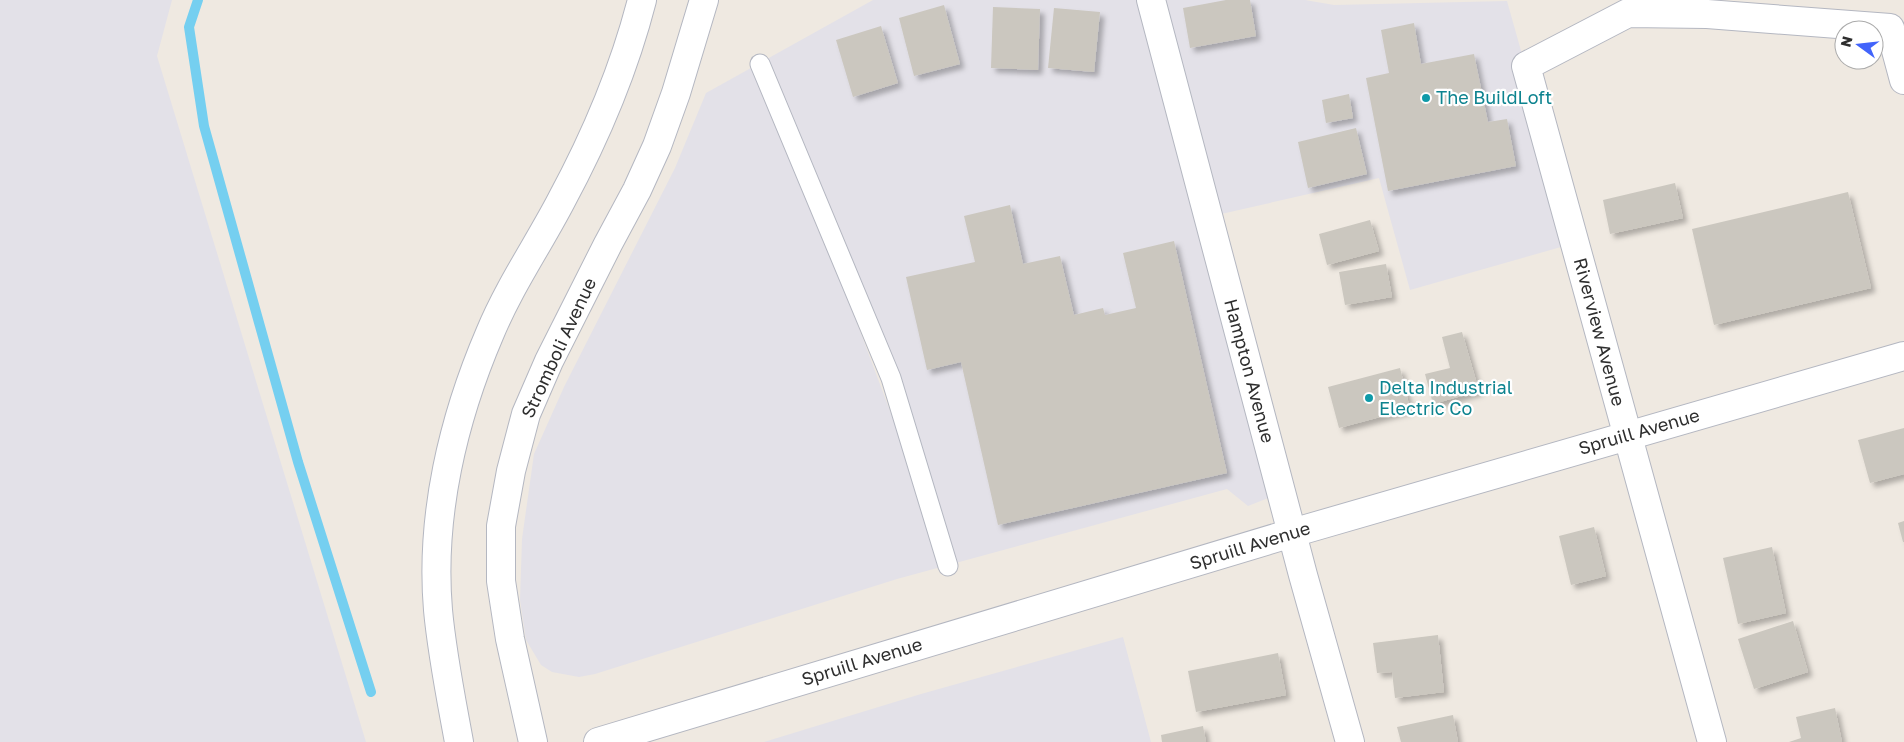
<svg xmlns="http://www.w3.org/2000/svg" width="1904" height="742" font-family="'Golos Text',sans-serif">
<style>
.industrial{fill:#e3e1e8;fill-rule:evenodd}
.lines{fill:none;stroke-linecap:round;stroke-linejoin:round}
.stream{stroke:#75cff0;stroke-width:10}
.building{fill:#cbc7bf;filter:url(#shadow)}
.lane-casing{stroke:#b4b7c1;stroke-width:21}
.street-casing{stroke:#b4b7c1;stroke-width:30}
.secondary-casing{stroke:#b4b7c1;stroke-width:30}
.lane{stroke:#fff;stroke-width:19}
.street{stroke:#fff;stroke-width:28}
.secondary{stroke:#fff;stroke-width:28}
.culture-dot{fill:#0f9aa8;stroke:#fff;stroke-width:2}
.labels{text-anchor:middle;stroke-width:4.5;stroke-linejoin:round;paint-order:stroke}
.culture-label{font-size:18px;fill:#0d838f;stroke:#fff;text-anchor:start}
.street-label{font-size:18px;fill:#2e2e2e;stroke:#fff}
</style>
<defs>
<filter id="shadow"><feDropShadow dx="4.5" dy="4.5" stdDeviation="2.5" flood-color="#0004"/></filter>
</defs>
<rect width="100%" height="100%" fill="#efe9e1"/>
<g class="industrial">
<path d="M0,0H172L157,56L366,742H0Z"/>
<path d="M873,0H1305L1334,5L1507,1L1575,243L1410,290L1379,178L1208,217L1281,493L1248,506L1227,489L897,579L595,674L579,677L552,672L541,665L526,640L520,600L522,539L534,454L564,387L675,168L706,93ZM767,83L891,378L944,555Z"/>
<path d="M1123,637L1151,742H764L921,694Z"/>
</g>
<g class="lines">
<path class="stream" d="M198,0L189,27L204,126L298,462L371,692"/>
</g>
<g class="building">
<path d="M1226,0H1250L1256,36L1190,48L1183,8Z"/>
<path d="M944,5L960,64L914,76L899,18Z"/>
<path d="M993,7L1040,9L1038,70L991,68Z"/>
<path d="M1054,8L1100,12L1094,72L1048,68Z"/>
<path d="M1414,23L1421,64L1474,54L1488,122L1507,119L1516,166L1388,191L1366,78L1389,73L1381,30Z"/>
<path d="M881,26L898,83L853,97L836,40Z"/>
<path d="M1349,94L1353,118L1326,123L1322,100Z"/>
<path d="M1356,128L1367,174L1308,188L1298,142Z"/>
<path d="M1675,183L1683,218L1610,234L1603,200Z"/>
<path d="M1848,192L1871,288L1714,325L1692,229Z"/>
<path d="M1010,205L1023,264L1060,256L1074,315L1103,308L1105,315L1136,308L1123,253L1174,241L1227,473L998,525L961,362L927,370L906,277L975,262L964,216Z"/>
<path d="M1370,220L1379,251L1327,265L1319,234Z"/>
<path d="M1386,264L1392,297L1345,305L1339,272Z"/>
<path d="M1462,332L1479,391L1433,404L1425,374L1450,368L1442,337Z"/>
<path d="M1400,368L1410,409L1339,428L1328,387Z"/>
<path d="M1904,428V474L1870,483L1858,440Z"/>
<path d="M1904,521V542H1903L1898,523Z"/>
<path d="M1594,527L1606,576L1571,585L1559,536Z"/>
<path d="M1772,547L1786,613L1738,624L1723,558Z"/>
<path d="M1793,621L1808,672L1754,689L1738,639Z"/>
<path d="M1438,635L1444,692L1395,698L1392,672L1377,673L1373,643Z"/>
<path d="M1278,653L1286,695L1196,712L1188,671Z"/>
<path d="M1835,708L1842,742H1789L1801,738L1796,717Z"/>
<path d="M1453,715L1458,742H1401L1397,727Z"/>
<path d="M1203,726L1206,742H1162L1161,735Z"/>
</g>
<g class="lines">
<g class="lane-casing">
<path id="lane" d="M760,64L891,378L948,566"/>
</g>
<g class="street-casing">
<g id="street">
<path d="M1151,0L1303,575L1350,742"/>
<path d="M1712,742L1526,66L1628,13L1707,14L1890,28L1904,80"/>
</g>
</g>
<g class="secondary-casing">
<g id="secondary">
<path d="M459,742C451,698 442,654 438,610C430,516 453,419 490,333C509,287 538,245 561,201C595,138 624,70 642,0"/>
<path d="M533,742L510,639L501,581V526L511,471L526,414L549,361L608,244L637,190L657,146L676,93L704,0"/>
<path d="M598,742L1292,533L1904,356"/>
</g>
</g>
<use href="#lane" class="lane"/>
<use href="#street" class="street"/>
<use href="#secondary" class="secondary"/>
</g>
<g class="culture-dot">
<circle cx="1426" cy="98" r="5"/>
<circle cx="1369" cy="398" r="5"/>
</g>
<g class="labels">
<g class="culture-label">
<text x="1436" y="104">The BuildLoft</text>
<text x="1379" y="394">Delta Industrial<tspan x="1379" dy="21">Electric Co</tspan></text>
</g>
<g class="street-label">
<text transform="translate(1599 332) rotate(75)" y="6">Riverview Avenue</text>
<text transform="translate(559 348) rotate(-65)" y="6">Stromboli Avenue</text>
<text transform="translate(1249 371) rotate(75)" y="6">Hampton Avenue</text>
<text transform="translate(1639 432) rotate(-16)" y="6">Spruill Avenue</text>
<text transform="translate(1250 546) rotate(-17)" y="6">Spruill Avenue</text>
<text transform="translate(862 662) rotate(-17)" y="6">Spruill Avenue</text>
</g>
</g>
<g transform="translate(1859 45) rotate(285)"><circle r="24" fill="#ffffff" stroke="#ababab"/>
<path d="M0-4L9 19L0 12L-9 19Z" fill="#4264fb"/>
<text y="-8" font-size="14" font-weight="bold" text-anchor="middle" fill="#2e2e2e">N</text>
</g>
</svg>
